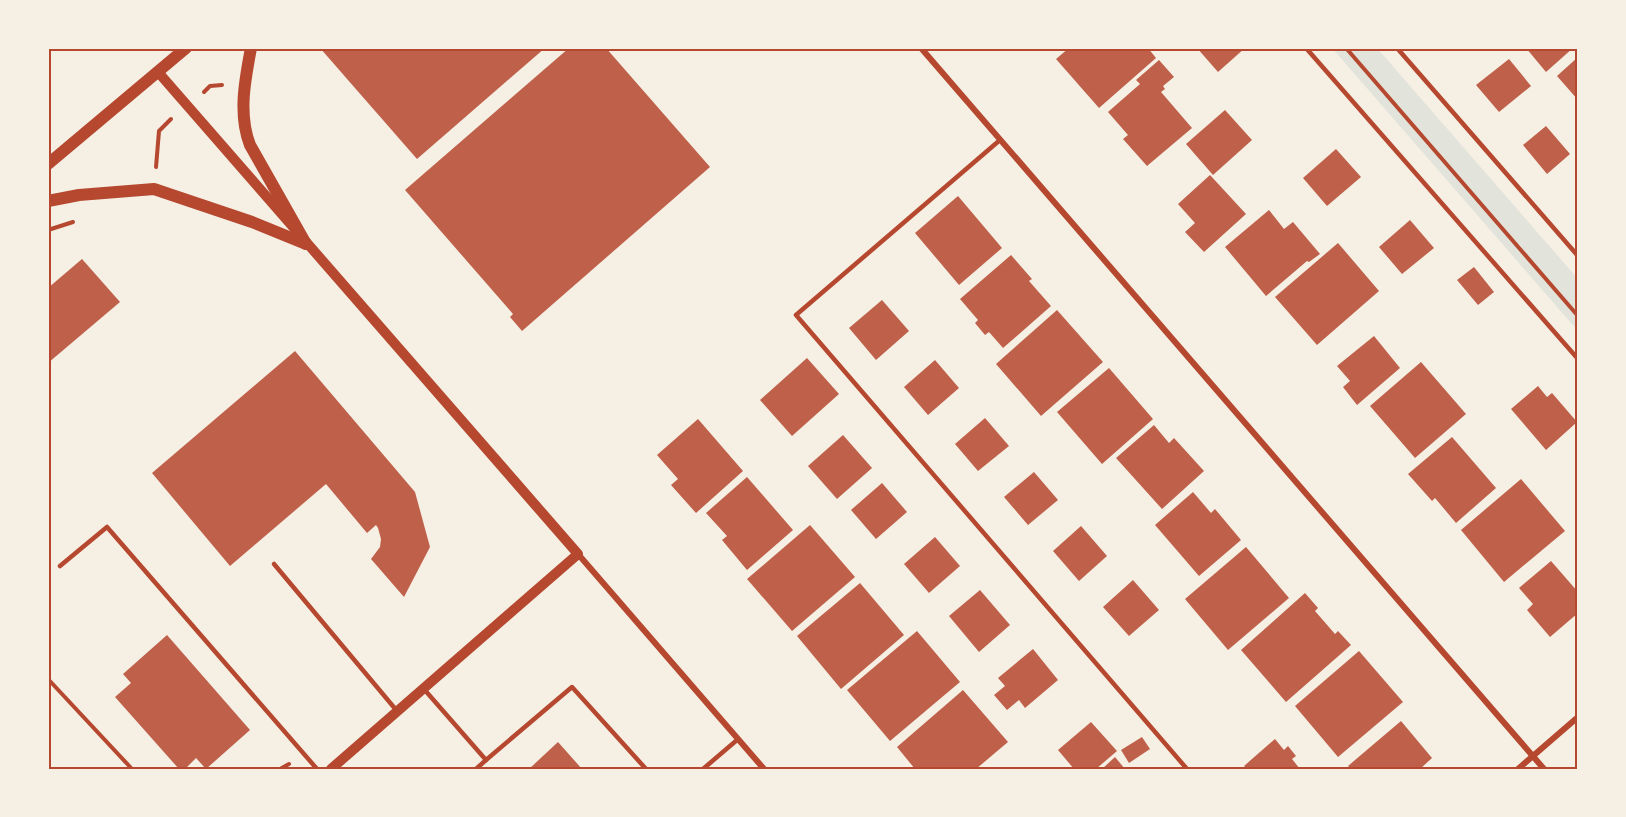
<svg xmlns="http://www.w3.org/2000/svg" width="1626" height="817" font-family="'Fira Sans Condensed',sans-serif">
<style>
.green{fill:#e2e4dc}
.building{fill:#bf614a}
.lines{fill:none;stroke-linecap:round;stroke-linejoin:round}
.path{stroke:#b5482f;stroke-width:4}
.service{stroke:#b5482f;stroke-width:4.5}
.minor{stroke:#b5482f;stroke-width:6}
.tertiary{stroke:#b5482f;stroke-width:10}
.secondary{stroke:#b5482f;stroke-width:12}
.neatline{fill:none;stroke:#b5482f;stroke-width:2}
</style>
<rect width="100%" height="100%" fill="#f6efe4"/>
<path class="green" d="M1332,48H1377L1578,279V331Z"/>
<g class="building">
<path d="M320,48H545L417,159Z"/>
<path d="M569,48H606L710,167L522,331L510,317L513,314L405,190Z"/>
<path d="M1069,48H1148L1156,58L1099,108L1056,59Z"/>
<path d="M1197,48H1245L1218,72Z"/>
<path d="M1526,48H1573L1546,72Z"/>
<path d="M1578,57V100L1557,76Z"/>
<path d="M1509,59L1531,86L1499,112L1476,85Z"/>
<path d="M1159,60L1174,77L1163,86L1165,89L1161,92L1192,128L1147,166L1123,139L1128,135L1108,112L1140,84L1136,80Z"/>
<path d="M1225,110L1252,140L1213,175L1186,144Z"/>
<path d="M1546,126L1570,154L1547,174L1523,145Z"/>
<path d="M1336,149L1361,177L1327,206L1303,178Z"/>
<path d="M1210,175L1246,214L1204,252L1185,232L1195,223L1178,204Z"/>
<path d="M958,196L1002,248L959,285L915,233Z"/>
<path d="M1269,210L1284,229L1293,222L1320,254L1309,262L1307,261L1266,296L1225,247Z"/>
<path d="M1410,220L1434,248L1402,274L1379,247Z"/>
<path d="M1338,243L1379,291L1317,345L1275,297Z"/>
<path d="M1011,255L1032,279L1029,281L1051,306L1003,348L989,332L985,335L975,323L978,320L960,299Z"/>
<path d="M82,259L120,302L48,363V288Z"/>
<path d="M1474,267L1494,292L1478,305L1457,280Z"/>
<path d="M882,300L909,331L876,360L849,328Z"/>
<path d="M1057,310L1103,362L1041,416L996,364Z"/>
<path d="M1374,336L1400,368L1357,405L1343,387L1350,381L1337,366Z"/>
<path d="M295,351L415,492L430,547L404,597L371,559L380,547L381,539L378,528L376,525L367,533L326,484L230,566L152,473Z"/>
<path d="M807,358L839,394L792,436L760,400Z"/>
<path d="M935,360L959,388L928,415L904,387Z"/>
<path d="M1421,362L1466,414L1415,458L1370,406Z"/>
<path d="M1109,368L1153,419L1102,464L1057,412Z"/>
<path d="M1538,386L1547,397L1552,393L1577,422L1546,450L1511,409Z"/>
<path d="M985,418L1009,446L978,471L955,444Z"/>
<path d="M698,419L743,471L696,513L671,485L678,479L657,455Z"/>
<path d="M1154,425L1169,443L1174,438L1204,471L1162,509L1116,458Z"/>
<path d="M843,435L872,468L837,499L808,466Z"/>
<path d="M1452,437L1496,488L1456,523L1435,498L1432,501L1408,474Z"/>
<path d="M1034,472L1058,500L1028,525L1004,497Z"/>
<path d="M747,477L793,530L747,570L722,540L727,536L706,513Z"/>
<path d="M1521,479L1565,531L1504,582L1461,530Z"/>
<path d="M882,483L907,512L876,539L851,510Z"/>
<path d="M1193,492L1211,513L1215,509L1241,540L1199,576L1155,525Z"/>
<path d="M810,525L855,577L792,631L747,579Z"/>
<path d="M1081,526L1107,556L1079,581L1053,551Z"/>
<path d="M935,537L960,566L929,593L904,564Z"/>
<path d="M1246,547L1289,598L1228,650L1185,599Z"/>
<path d="M1551,561L1578,592V613L1550,637L1527,610L1533,604L1519,588Z"/>
<path d="M1133,580L1159,610L1129,636L1103,607Z"/>
<path d="M860,583L904,635L841,689L797,636Z"/>
<path d="M980,590L1010,625L979,652L949,616Z"/>
<path d="M1305,593L1318,608L1315,611L1335,634L1338,631L1351,645L1286,702L1241,650Z"/>
<path d="M917,631L960,682L890,741L847,690Z"/>
<path d="M167,635L250,730L206,769L196,758L185,769H179L115,697L131,683L123,674Z"/>
<path d="M1033,649L1058,680L1025,708L1019,700L1007,710L994,695L1005,686L998,678Z"/>
<path d="M1359,651L1403,702L1338,757L1295,706Z"/>
<path d="M963,690L1008,742L976,769H915L897,747Z"/>
<path d="M1401,721L1432,758L1420,769H1351L1348,766Z"/>
<path d="M1091,722L1117,751L1096,769H1074L1058,750Z"/>
<path d="M1142,737L1150,749L1129,763L1121,750Z"/>
<path d="M1275,739L1284,750L1288,746L1296,756L1292,759L1300,769H1247L1244,766Z"/>
<path d="M558,742L582,769H529Z"/>
<path d="M1115,757L1125,769H1102Z"/>
</g>
<g class="lines">
<g class="path">
<path d="M1346,48L1578,316"/>
<path d="M204,92L210,86L222,85"/>
<path d="M156,167L159,131L171,119"/>
<path d="M48,230L73,222"/>
<path d="M48,679L132,769"/>
<path d="M280,769L289,764"/>
</g>
<g class="service">
<path d="M1306,48L1578,359"/>
<path d="M1397,48L1578,256"/>
<path d="M1000,140L796,315L1187,769"/>
<path d="M274,564L397,711"/>
<path d="M60,566L107,527L317,769"/>
<path d="M423,688L486,760L476,769"/>
<path d="M486,760L572,687L646,769"/>
<path d="M703,769L737,740"/>
</g>
<g class="minor">
<path d="M921,48L1544,769"/>
<path d="M578,554L764,769"/>
<path d="M1518,769L1578,717"/>
</g>
<path class="tertiary" d="M158,72L578,554L331,769"/>
<g class="secondary">
<path d="M251,48C245,80 238,114 250,145L306,244"/>
<path d="M48,164L186,48"/>
<path d="M48,201L79,195L154,189L252,222L306,244"/>
</g>
</g>
<rect width="1626" height="817" fill="none" stroke="#f6efe4" stroke-width="99"/>
<rect x="50" y="50" width="1526" height="718" class="neatline"/>
</svg>
